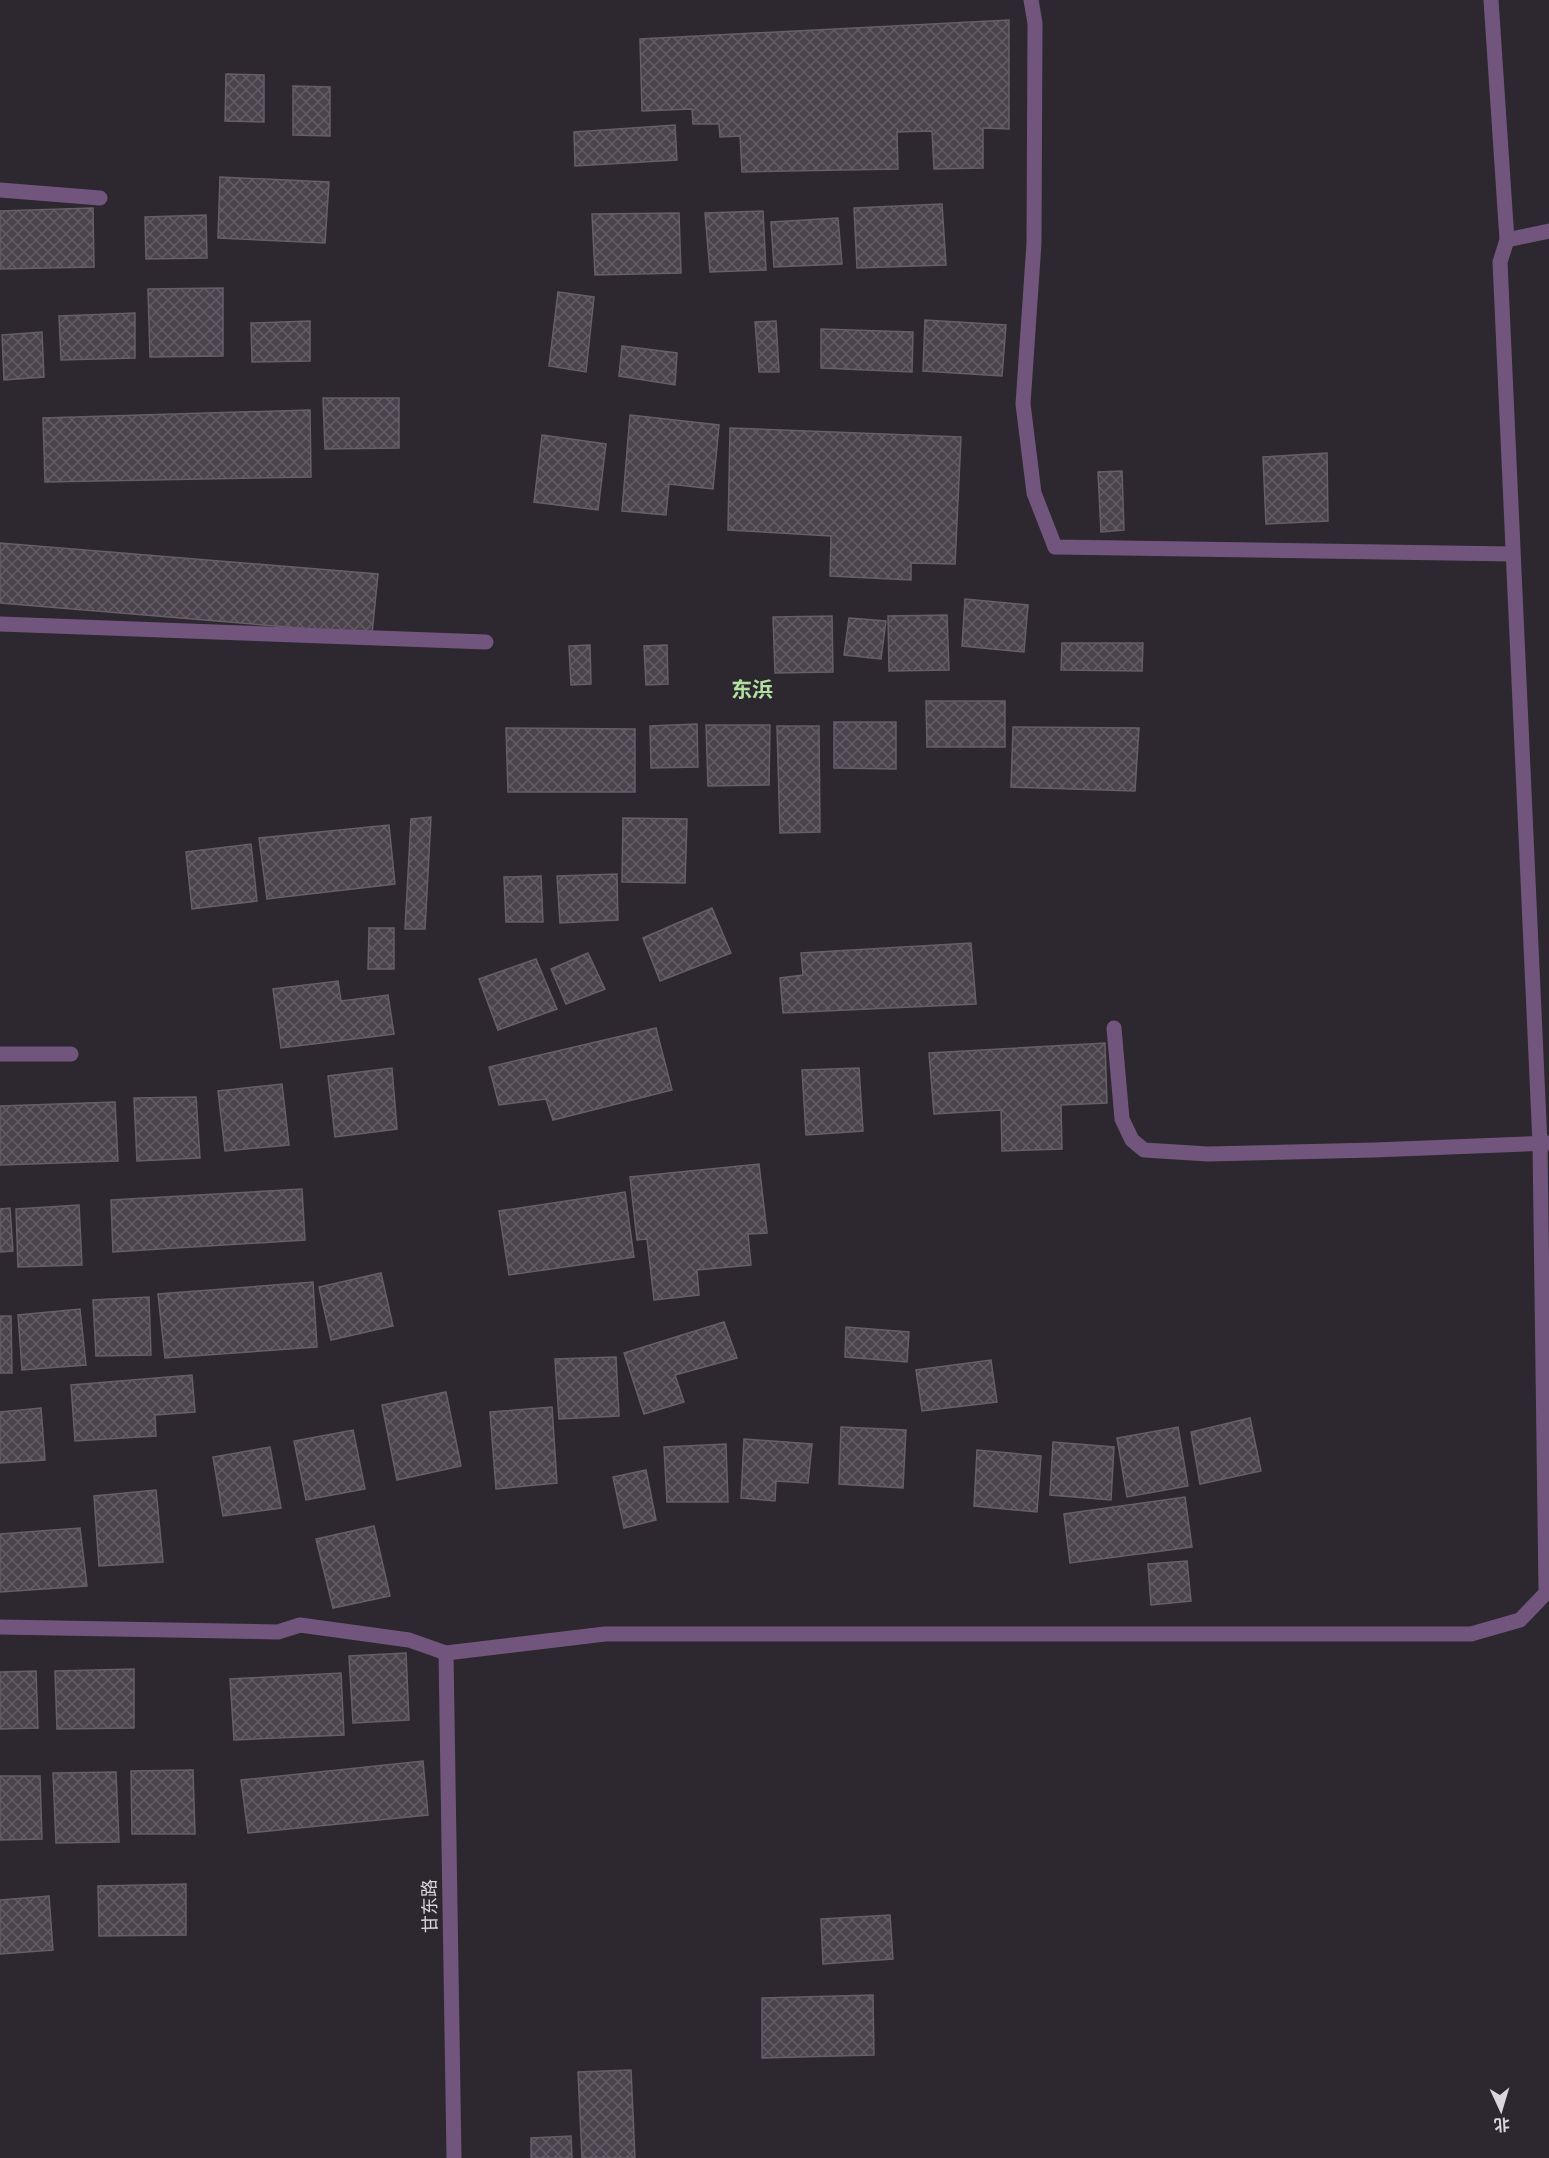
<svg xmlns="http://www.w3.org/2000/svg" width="1549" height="2158" font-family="Arial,'Noto Sans SC',sans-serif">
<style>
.building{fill:url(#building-cross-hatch);stroke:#665f68;stroke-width:1.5}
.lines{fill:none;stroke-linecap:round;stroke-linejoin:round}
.minor{stroke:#72557c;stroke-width:15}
.labels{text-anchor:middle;stroke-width:4.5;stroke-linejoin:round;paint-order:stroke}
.street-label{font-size:18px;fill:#dad6db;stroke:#2d272f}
.quarter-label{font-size:21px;font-weight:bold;fill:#b1e1a0;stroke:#2d272f}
</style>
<defs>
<pattern id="building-cross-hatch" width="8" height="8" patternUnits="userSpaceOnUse" patternTransform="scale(1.5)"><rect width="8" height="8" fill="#4a434c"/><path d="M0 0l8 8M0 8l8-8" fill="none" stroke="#645d65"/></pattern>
</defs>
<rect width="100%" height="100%" fill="#2d272f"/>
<g class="building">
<path d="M1009,20V129L983,128V168L934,169L932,131L897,132L898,169L742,172L740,136L720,137L719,124H693L692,109L642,111L640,39Z"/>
<path d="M226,74L264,75V122L225,121Z"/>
<path d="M293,86L330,87V136L293,135Z"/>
<path d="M675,125L677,160L575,166L574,132Z"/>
<path d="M220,177L329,182L325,243L218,238Z"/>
<path d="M942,204L946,265L857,268L854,208Z"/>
<path d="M93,208L94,267L0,269V211Z"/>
<path d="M763,211L766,270L710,272L705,213Z"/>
<path d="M679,213L681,273L595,275L592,214Z"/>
<path d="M206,215L207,258L146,259L145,217Z"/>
<path d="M838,218L842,264L774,267L771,222Z"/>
<path d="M223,288V356L150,357L148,289Z"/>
<path d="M558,292L594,297L586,372L549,366Z"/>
<path d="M135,313V358L61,360L59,316Z"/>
<path d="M925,320L1006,325L1002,376L923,371Z"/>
<path d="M310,321V361L252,362L251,323Z"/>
<path d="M776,321L779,372H759L755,322Z"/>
<path d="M821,329L913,332L912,372L821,368Z"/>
<path d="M42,332L44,377L4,380L2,335Z"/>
<path d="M622,346L677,353L675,385L619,376Z"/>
<path d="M323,398H399V448L325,449Z"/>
<path d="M310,410L311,477L45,482L43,418Z"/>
<path d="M630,415L719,425L713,489L669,484L666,515L622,511Z"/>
<path d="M730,428L961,437L955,564L911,563V580L830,576L831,536L728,530Z"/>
<path d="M542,435L606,444L598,510L534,502Z"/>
<path d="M1327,453L1328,521L1266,524L1263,457Z"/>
<path d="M1122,471L1124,530L1101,532L1098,472Z"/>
<path d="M0,543L378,574L372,634L0,603Z"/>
<path d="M965,599L1028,605L1024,652L962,646Z"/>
<path d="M947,615L949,670L889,671L888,616Z"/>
<path d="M832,616L833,672L775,673L773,617Z"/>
<path d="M849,618L886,621L881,659L844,655Z"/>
<path d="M1062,643H1143L1142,671L1061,670Z"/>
<path d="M590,645L591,684L571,685L569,646Z"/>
<path d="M667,645L668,684L646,685L644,646Z"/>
<path d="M926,701H1005V747H927Z"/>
<path d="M834,722H896V769L834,768Z"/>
<path d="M697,724L698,767L651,768L650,726Z"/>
<path d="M706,725H770L769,785L708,786Z"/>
<path d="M777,726H819L820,832L780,833Z"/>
<path d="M1013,727L1139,728L1135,791L1011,787Z"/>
<path d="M506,728L635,729V792H508Z"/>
<path d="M431,817L425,929H405L411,819Z"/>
<path d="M623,818L687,819L685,883L622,882Z"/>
<path d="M389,825L395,884L267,899L259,838Z"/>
<path d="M251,844L257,901L192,909L186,852Z"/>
<path d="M617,874L618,920L560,923L557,876Z"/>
<path d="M541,876L543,922H506L504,877Z"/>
<path d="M712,908L731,953L660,981L643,938Z"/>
<path d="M369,928H394V969H368Z"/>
<path d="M971,943L976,1004L783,1013L780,978L803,975L801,953Z"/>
<path d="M588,953L605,989L566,1004L551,969Z"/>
<path d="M536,959L557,1009L498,1030L479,979Z"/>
<path d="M338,981L341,1001L388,995L394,1034L281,1048L273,989Z"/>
<path d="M656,1028L672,1090L553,1120L546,1099L499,1105L489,1067Z"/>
<path d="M1105,1043L1107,1103L1061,1105L1062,1149L1002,1151L1001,1110L934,1114L929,1053Z"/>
<path d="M392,1068L397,1129L335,1137L328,1076Z"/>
<path d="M859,1068L863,1131L806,1135L802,1070Z"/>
<path d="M282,1084L289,1145L225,1151L218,1091Z"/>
<path d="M196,1097L200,1158L137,1161L134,1098Z"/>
<path d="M115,1102L118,1161L0,1165V1106Z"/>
<path d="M759,1164L767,1233L748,1234L751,1265L697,1270L699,1295L654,1300L647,1239L637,1240L630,1177Z"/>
<path d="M302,1189L305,1240L113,1252L111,1200Z"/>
<path d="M625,1192L634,1257L509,1275L499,1211Z"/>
<path d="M79,1205L82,1265L18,1267L16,1209Z"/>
<path d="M10,1208L13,1251L0,1252V1209Z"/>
<path d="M381,1273L393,1326L331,1340L319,1287Z"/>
<path d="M313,1282L317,1347L165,1358L158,1294Z"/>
<path d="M149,1297L151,1355L96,1356L93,1300Z"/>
<path d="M80,1309L86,1365L22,1370L18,1315Z"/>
<path d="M0,1316H11L12,1373H0Z"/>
<path d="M724,1322L737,1358L675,1375L684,1402L644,1414L624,1353Z"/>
<path d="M846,1327L909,1332L907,1362L845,1357Z"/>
<path d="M616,1357L619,1416L559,1419L555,1359Z"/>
<path d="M991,1360L997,1402L922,1411L916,1370Z"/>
<path d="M192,1375L195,1412L155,1415L156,1436L75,1441L71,1385Z"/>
<path d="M446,1392L461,1466L397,1480L382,1405Z"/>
<path d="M552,1407L557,1483L496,1489L490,1412Z"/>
<path d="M41,1408L45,1460L0,1463V1412Z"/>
<path d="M1250,1418L1261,1471L1200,1484L1191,1432Z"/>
<path d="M841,1427L906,1430L903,1488L839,1484Z"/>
<path d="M1178,1427L1188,1486L1127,1497L1117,1438Z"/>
<path d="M353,1430L365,1489L306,1500L294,1441Z"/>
<path d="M744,1439L812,1444L808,1483L776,1481L775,1501L741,1498Z"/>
<path d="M1053,1442L1114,1447L1111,1500L1050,1495Z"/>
<path d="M726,1444L728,1502H667L664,1447Z"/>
<path d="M270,1447L281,1508L223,1516L213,1457Z"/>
<path d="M977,1450L1041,1456L1037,1512L974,1506Z"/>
<path d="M646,1470L656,1520L624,1528L613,1477Z"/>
<path d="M156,1490L163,1562L99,1566L94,1496Z"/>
<path d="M1185,1497L1192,1547L1070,1563L1064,1514Z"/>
<path d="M374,1526L390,1596L333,1608L316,1539Z"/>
<path d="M80,1528L87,1586L0,1592V1534Z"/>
<path d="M1187,1561L1191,1601L1151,1605L1148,1564Z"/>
<path d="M406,1653L409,1720L353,1723L349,1656Z"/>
<path d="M134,1669V1728L57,1729L55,1671Z"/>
<path d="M36,1671L38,1728L0,1729V1672Z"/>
<path d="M341,1673L344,1735L234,1740L230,1679Z"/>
<path d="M423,1761L428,1815L248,1833L241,1780Z"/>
<path d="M193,1770L195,1834H132L131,1771Z"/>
<path d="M116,1772L119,1842L56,1843L53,1773Z"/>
<path d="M0,1776H40L42,1839L0,1840Z"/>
<path d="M186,1884V1935L99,1936L98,1886Z"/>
<path d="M49,1896L53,1950L0,1954V1900Z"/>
<path d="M890,1915L893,1959L823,1964L821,1919Z"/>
<path d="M873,1995L874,2055L762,2058V1998Z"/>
<path d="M631,2070L635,2158H582L578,2072Z"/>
<path d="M571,2136L572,2158H531V2138Z"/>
</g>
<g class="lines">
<g class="minor">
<path d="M1031,0L1035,23L1034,243L1023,404L1034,493L1055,547L1512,554"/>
<path d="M0,190L100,198"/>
<path d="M1507,240L1549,231"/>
<path d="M0,624L486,642"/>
<path d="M1114,1028L1122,1119L1132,1140L1144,1150L1208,1154L1374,1150L1549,1143"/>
<path d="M0,1054H71"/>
<path d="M0,1627L278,1632L300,1625L409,1640L446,1653L605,1634H1471L1520,1620L1546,1593L1540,1144L1500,262L1507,240L1491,0"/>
<path d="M446,1653L454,2158"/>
</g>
</g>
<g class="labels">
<g class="street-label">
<text transform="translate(430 1906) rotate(-91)" y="6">甘东路</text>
</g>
<g class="quarter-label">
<text x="752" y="697">东浜</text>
</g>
</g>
<g transform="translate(1501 2110) rotate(176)" stroke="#2d272f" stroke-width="4.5" paint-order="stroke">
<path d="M0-4.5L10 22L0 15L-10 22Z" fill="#dad6db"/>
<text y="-9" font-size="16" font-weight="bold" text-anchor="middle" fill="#dad6db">北</text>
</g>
</svg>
